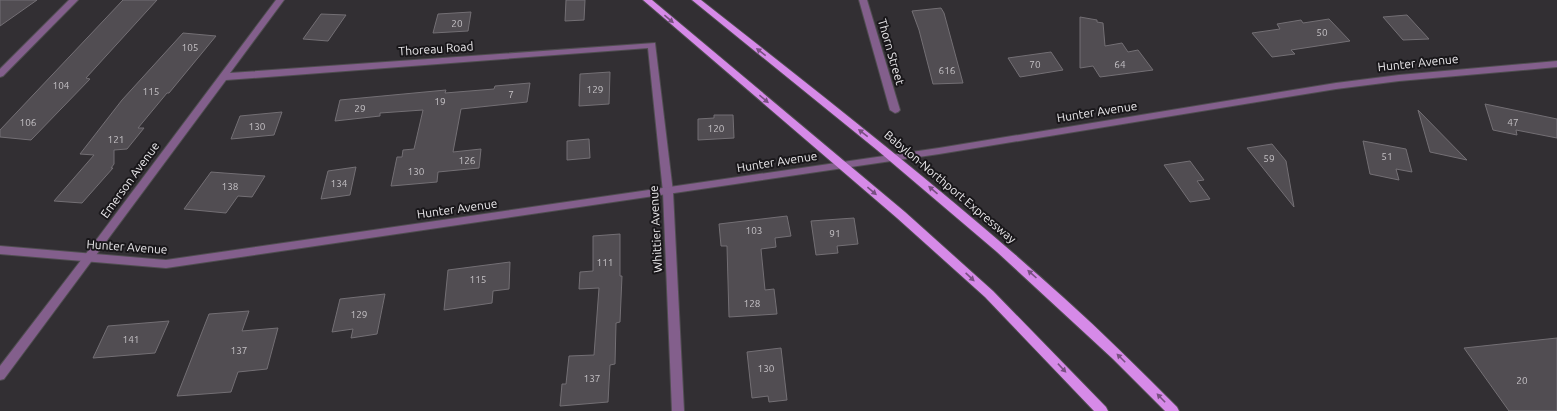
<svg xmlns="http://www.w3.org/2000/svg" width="1557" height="411" font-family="Ubuntu,sans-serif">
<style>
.building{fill:#514d52;stroke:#736f74}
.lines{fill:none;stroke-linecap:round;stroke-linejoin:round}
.minor-casing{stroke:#4f4d50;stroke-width:2}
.tertiary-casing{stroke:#4f4d50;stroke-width:2}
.primary-casing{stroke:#4f4d50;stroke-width:2}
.minor{fill:#835f8c;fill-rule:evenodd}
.tertiary{fill:#835f8c;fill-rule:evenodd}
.primary{fill:#d68ae8;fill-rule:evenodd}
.oneway{fill:#785081}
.labels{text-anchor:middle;stroke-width:4;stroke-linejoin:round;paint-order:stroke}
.number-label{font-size:10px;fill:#c4c1c5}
.street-label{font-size:12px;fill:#eae8eb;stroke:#19171a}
</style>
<rect width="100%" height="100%" fill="#322f33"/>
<g class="building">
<path d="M0,0H37L0,26Z"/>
<path d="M123,0H157L86,78L90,79L31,140L0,137V130Z"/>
<path d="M566,0H585L584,20L565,21Z"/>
<path d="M941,8L944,13L963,83L933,84L919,30L912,11Z"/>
<path d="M471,12L468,31L433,33L438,14Z"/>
<path d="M321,14L346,15L328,41L303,39Z"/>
<path d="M1407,15L1429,39L1403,40L1383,17Z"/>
<path d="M1080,17L1097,20V22L1103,23L1105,46L1122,43L1128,52L1138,50L1153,70L1100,77L1093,66L1080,68Z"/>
<path d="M1329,19L1350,41L1291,50L1295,54L1272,57L1252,33L1280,29L1277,24L1301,20L1303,23Z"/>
<path d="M183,33L216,36L169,93H167L138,128H144L127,149L114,150V164L111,168H113L82,203L54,201L94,155L80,154L122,100Z"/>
<path d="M1051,52L1063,70L1020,77L1008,58Z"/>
<path d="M610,72L609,104L579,106L580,74Z"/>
<path d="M530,83L527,102L461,109L453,152L481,149L479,168L438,172L437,182L391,186L397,157H402L403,150L414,149L423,110L380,113V116L335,121L340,100L446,90L445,93L494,89L495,86Z"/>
<path d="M1485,104L1557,119V138L1516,130L1517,135L1493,130Z"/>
<path d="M1418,110L1467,160L1430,152Z"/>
<path d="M282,112L274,135L231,139L240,116Z"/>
<path d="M714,115H733L734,138L698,140V119L714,118Z"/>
<path d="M589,139L590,158L567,160V141Z"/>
<path d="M1363,141L1406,149L1412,172L1396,169L1399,180L1370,174Z"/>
<path d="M1272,144L1286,161L1294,207L1247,148Z"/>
<path d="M1190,161L1204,180L1197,181L1210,199L1190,202L1164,165Z"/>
<path d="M356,167L350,195L321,199L328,171Z"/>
<path d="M211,172L224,173L265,176L252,197L238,196L226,213L184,209Z"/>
<path d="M787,216L791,236L775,238L776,247L761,249L765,290L774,289L777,314L729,317L727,246H721L719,224Z"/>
<path d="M854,218L858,244L837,246L838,253L816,255L811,221Z"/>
<path d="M620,234V276H622L620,322L616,323L615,364L610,365L608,402L560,406L562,384H566L569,356L594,355L599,288L579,289L580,272L593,271V236Z"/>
<path d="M510,262L509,289L493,291L492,303L444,310L448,270Z"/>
<path d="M385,294L377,334L351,338L353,329L332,332L340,299Z"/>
<path d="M249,311L242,331L278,328L267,369L238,372L231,392L177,396L209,314Z"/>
<path d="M169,321L155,353L93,358L108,326Z"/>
<path d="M1557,338V411H1509L1464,348Z"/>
<path d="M781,348L787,400L769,402L768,396L752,398L747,352Z"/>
</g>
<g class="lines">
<g class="minor-casing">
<g id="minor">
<path d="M69,0H78L3,76L0,77V69Z"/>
<path d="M276,0H284L230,73L655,43L673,192L684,411H672L663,192L648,48L226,80L4,379L0,380V366L85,255Z"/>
<path d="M859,0H867L900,110L898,112L895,113L890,110Z"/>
</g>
</g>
<g class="tertiary-casing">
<path id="tertiary" d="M1557,61V67L1399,81L1336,89L939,154L166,268L0,254V246L166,260L939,148L1336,83L1399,75Z"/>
</g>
<g class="primary-casing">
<g id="primary">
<path d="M643,0H652L905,212L993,291L1106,407L1108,411H1094L985,297L897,218Z"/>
<path d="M692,0H701C824,97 948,193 1064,298C1103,333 1140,370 1177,407L1179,411H1165L1113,359L997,252L877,150Z"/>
</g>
</g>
<use href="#minor" class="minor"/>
<use href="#tertiary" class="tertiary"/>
<use href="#primary" class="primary"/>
</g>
<defs><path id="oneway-solid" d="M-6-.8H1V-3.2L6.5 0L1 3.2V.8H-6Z"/></defs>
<g class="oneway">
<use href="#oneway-solid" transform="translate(669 19) rotate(40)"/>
<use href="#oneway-solid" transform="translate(761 52) rotate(-142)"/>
<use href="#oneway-solid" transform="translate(764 99) rotate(40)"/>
<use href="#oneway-solid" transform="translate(863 133) rotate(-142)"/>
<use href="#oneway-solid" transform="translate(933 190) rotate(-139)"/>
<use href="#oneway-solid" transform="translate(872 191) rotate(40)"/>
<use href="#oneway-solid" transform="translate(1032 274) rotate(-138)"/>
<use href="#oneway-solid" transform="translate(970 277) rotate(43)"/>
<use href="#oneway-solid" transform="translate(1121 358) rotate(-135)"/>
<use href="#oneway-solid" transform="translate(1062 368) rotate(47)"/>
<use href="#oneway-solid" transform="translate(1161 398) rotate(-134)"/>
</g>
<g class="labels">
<g class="number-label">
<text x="457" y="27">20</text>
<text x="1322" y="36">50</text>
<text x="190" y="51">105</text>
<text x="1035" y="68">70</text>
<text x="1120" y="68">64</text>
<text x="947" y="74">616</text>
<text x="61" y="89">104</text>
<text x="595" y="93">129</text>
<text x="151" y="95">115</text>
<text x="511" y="98">7</text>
<text x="440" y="105">19</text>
<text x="360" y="112">29</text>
<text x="28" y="126">106</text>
<text x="1513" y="126">47</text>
<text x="257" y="130">130</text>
<text x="716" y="132">120</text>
<text x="116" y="143">121</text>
<text x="1387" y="160">51</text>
<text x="1269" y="162">59</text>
<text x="467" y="164">126</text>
<text x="416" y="175">130</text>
<text x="339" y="187">134</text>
<text x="230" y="190">138</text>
<text x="754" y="234">103</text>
<text x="835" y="237">91</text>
<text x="605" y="266">111</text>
<text x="478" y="283">115</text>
<text x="752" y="307">128</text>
<text x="359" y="318">129</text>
<text x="131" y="343">141</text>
<text x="239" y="354">137</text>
<text x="766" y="372">130</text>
<text x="592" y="382">137</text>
<text x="1522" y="384">20</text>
</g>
<g class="street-label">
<text transform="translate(436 49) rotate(-4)" y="4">Thoreau Road</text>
<text transform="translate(891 52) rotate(74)" y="4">Thorn Street</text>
<text transform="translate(1418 63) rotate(-6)" y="4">Hunter Avenue</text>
<text transform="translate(1097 112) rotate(-9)" y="4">Hunter Avenue</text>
<text transform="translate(777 162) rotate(-9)" y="4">Hunter Avenue</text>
<text transform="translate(130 180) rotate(-54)" y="4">Emerson Avenue</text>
<text transform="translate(950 187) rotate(40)" y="4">Babylon-Northport Expressway</text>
<text transform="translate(457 209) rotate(-8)" y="4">Hunter Avenue</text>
<text transform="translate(656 229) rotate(-93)" y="4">Whittier Avenue</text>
<text transform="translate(127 247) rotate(4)" y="4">Hunter Avenue</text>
</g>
</g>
</svg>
